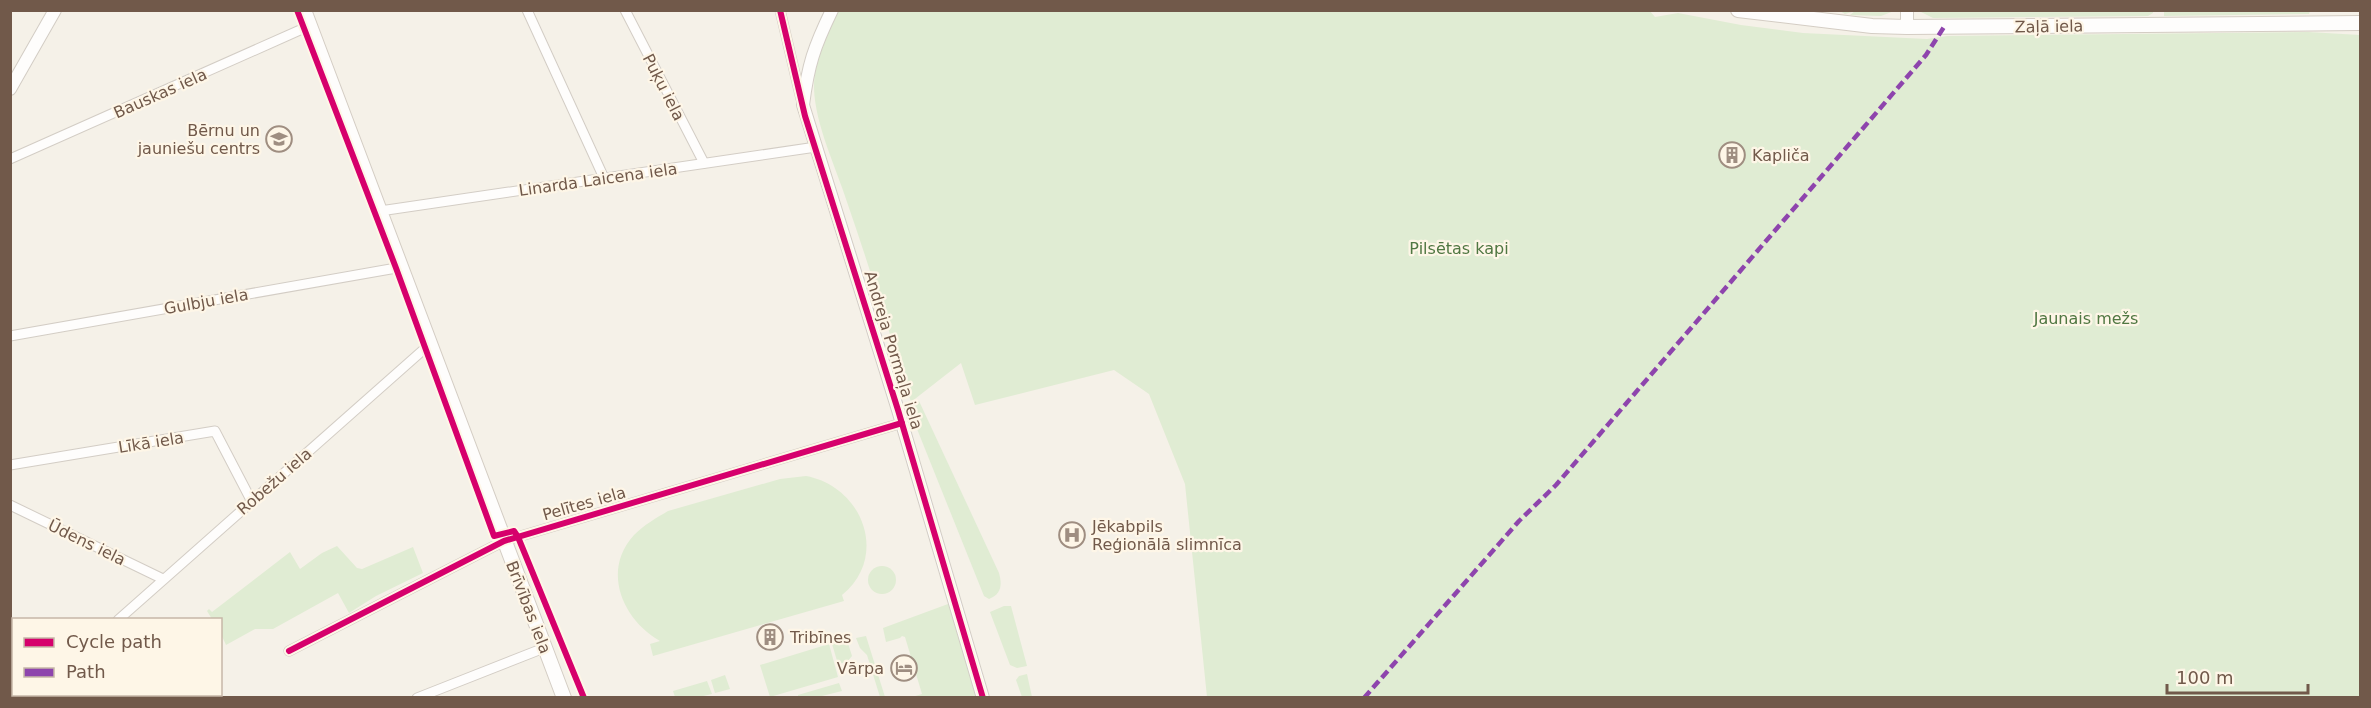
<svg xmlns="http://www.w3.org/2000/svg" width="2371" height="708" font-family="'DejaVu Sans',sans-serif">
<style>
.green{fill:#e0ecd3}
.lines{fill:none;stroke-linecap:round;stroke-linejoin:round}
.minor-casing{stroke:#d3cdc5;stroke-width:11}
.tertiary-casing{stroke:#d3cdc5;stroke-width:14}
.secondary-casing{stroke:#d4cdc4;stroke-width:16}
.minor{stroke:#fefdfc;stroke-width:9}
.tertiary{stroke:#fefdfc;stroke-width:12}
.secondary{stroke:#fefdfc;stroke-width:14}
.quiet{stroke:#8e44ad;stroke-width:4.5;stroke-dasharray:9 4.5;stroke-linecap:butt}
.cycleway-casing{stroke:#fef6e7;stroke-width:10}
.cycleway{stroke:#d6006c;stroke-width:6}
.labels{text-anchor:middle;stroke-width:4.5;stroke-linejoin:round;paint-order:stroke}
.street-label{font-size:16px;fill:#71594a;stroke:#fef6e7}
.poi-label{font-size:16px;fill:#71594a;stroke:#fef6e7;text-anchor:start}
.park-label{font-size:16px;fill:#507742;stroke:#fef6e7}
</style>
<rect width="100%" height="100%" fill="#f5f1e8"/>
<g class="green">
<path d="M839,10H1649L1655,17L1678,13L1741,25L1803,33L1927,39L1947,36L2308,32L2360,35V697H1207L1185,484L1149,394L1114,370L975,405L961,363L911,402C890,335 870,268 847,202C836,167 815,125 814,88C814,59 826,36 839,10Z"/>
<path d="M1840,11V10L1894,11L1881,16L1850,15L1855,11L1845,14Z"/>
<path d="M2153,11V13L2148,16L1933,18L1919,11Z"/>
<path d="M2164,11L2310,10V11L2309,14L2164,16Z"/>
<path d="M919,401L999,573C1002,584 1002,594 989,599L984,596L909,409Z"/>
<path d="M806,476C862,486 890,556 842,595L844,601L653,656L650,644L660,641C623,620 601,571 634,535C644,525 656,518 668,511L780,479Z"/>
<path d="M337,546L357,568L362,569L413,547L423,573L376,596L349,613L338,593L273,629H255L226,645L221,634L220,620L212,619L207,611L209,609L212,612L290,552L300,569L322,553Z"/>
<circle cx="882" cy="580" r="14"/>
<path d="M948,604L950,606L977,697H912L922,694L905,637L902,636L900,638L886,642L883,628Z"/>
<path d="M1004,606H1011L1027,666L1017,668L1010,665L990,612Z"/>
<path d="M866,636L885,697H880L867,655L860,648L856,638Z"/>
<path d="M847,640L852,656L847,662L838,664L832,644Z"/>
<path d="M829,644L838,677L770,697L760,665Z"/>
<path d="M1027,674L1032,697H1022L1016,680L1019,676Z"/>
<path d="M725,675L730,689L715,693L711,680Z"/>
<path d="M707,681L712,694L699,697H675L673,691Z"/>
<path d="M839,683L842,691L818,697H798V695Z"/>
</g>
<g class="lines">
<g class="minor-casing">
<g id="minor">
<path d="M527,10L604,178"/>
<path d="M625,10L704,163"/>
<path d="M780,10L801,99"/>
<path d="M10,159L309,26"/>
<path d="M380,211L816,147"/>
<path d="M10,336L402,267"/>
<path d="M10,465L215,431L251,500"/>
<path d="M10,505L163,579"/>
<path d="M118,620L431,343"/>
<path d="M289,651L504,541L902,423"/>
<path d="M31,698L34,694"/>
<path d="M417,698L544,648"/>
</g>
</g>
<g class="tertiary-casing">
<g id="tertiary">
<path d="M832,10C814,47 808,65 803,105L898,410L983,698"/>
<path d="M1907,10V27"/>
<path d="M10,89L55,10"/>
</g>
</g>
<g class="secondary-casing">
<g id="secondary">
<path d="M304,10L564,698"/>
<path d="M1738,10L1872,26L1907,27L2360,23"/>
</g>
</g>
<use href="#minor" class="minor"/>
<use href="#tertiary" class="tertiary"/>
<use href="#secondary" class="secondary"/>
<path class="quiet" d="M1364,698L1519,521L1556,485L1926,55L1944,27"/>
<g class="cycleway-casing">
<g id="cycleway">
<path d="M297,10L396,268L494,536L514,531L518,537L584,698"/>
<path d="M780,10L805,116L898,410L983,698"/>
<path d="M289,651L504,541L902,423"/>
</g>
</g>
<use href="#cycleway" class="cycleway"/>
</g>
<defs>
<g id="school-ring" transform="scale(1.35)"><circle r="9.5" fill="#fef6e7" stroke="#9f8e81" stroke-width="1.5"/><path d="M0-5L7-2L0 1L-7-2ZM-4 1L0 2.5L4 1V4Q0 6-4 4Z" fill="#9f8e81"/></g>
<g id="building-ring" transform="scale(1.35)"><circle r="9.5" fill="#fef6e7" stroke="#9f8e81" stroke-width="1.5"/><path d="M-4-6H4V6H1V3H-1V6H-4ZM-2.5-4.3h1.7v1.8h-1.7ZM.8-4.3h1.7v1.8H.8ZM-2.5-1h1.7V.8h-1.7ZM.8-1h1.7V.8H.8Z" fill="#9f8e81"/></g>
<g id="hospital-ring" transform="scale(1.35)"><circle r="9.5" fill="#fef6e7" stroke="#9f8e81" stroke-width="1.5"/><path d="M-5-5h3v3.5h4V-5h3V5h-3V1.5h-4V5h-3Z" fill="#9f8e81"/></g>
<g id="hotel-ring" transform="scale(1.35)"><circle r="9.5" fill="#fef6e7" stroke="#9f8e81" stroke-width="1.5"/><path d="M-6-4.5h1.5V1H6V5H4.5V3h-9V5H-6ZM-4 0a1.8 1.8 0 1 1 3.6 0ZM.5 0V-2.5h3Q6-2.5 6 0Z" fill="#9f8e81"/></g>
</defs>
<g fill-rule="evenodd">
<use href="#school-ring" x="279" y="139"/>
<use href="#building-ring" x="1732" y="155"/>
<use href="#hospital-ring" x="1072" y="535"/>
<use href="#building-ring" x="770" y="637"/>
<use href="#hotel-ring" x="904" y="668"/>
</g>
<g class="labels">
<g class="street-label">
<text transform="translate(2049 26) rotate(-1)" y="6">Zaļā iela</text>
<text transform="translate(664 87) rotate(63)" y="6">Puķu iela</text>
<text transform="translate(160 93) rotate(-24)" y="6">Bauskas iela</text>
<text transform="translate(598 179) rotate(-8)" y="6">Linarda Laicena iela</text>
<text transform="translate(206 301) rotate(-10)" y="6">Gulbju iela</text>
<text transform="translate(894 350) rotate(73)" y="6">Andreja Pormaļa iela</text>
<text transform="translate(151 442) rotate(-9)" y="6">Līkā iela</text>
<text transform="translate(274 481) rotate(-41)" y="6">Robežu iela</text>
<text transform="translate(584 503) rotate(-16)" y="6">Pelītes iela</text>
<text transform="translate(87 542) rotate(26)" y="6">Ūdens iela</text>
<text transform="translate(529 607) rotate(69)" y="6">Brīvības iela</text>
</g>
<g class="poi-label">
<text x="260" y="136" text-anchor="end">Bērnu un<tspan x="260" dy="18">jauniešu centrs</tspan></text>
<text x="1752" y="161">Kapliča</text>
<text x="1092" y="532">Jēkabpils<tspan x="1092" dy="18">Reģionālā slimnīca</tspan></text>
<text x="790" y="643">Tribīnes</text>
<text x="884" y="674" text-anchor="end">Vārpa</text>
</g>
<g class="park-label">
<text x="1459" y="254">Pilsētas kapi</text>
<text x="2086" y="324">Jaunais mežs</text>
</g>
</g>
<rect width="2371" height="708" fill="none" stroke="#71594a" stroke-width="24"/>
<rect x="12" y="618" width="210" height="78" fill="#fef6e7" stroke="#c6b7a8" stroke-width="1.5"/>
<rect x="24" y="638" width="30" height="9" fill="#d6006c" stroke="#c6b7a8" stroke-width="1.5"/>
<text x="66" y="648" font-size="18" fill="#71594a">Cycle path</text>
<rect x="24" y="668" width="30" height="9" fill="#8e44ad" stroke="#c6b7a8" stroke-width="1.5"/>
<text x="66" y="678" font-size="18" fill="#71594a">Path</text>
<path d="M2167 684v9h141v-9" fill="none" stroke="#71594a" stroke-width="3"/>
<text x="2176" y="684" font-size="18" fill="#71594a" stroke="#fef6e7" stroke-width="4.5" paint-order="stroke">100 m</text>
</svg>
